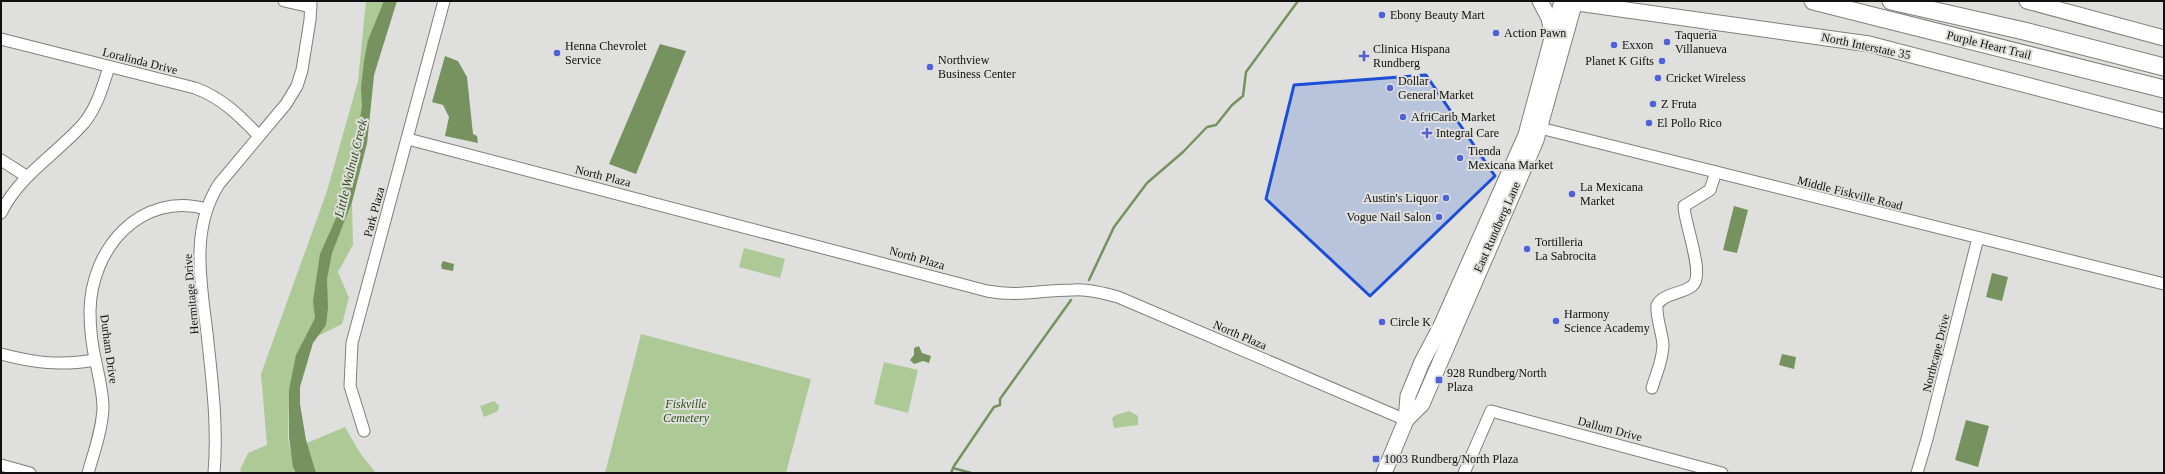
<svg xmlns="http://www.w3.org/2000/svg" width="2165" height="474" font-family="Georgia,serif">
<style>
.green{fill:#acc996}
.water{fill:#76935f}
.lines{fill:none;stroke-linecap:round;stroke-linejoin:round}
.stream{stroke:#76935f;stroke-width:2.5}
.minor-casing{stroke:#7e7f7d;stroke-width:13}
.major-casing{stroke:#7e7f7d;stroke-width:17}
.highway-casing{stroke:#7e7f7d;stroke-width:19}
.minor{stroke:#fff;stroke-width:11}
.major{stroke:#fff;stroke-width:15}
.highway{stroke:#fff;stroke-width:17}
.marked{fill:#1d4ed8;fill-opacity:0.2;stroke:#1d4ed8;stroke-width:3;stroke-linejoin:round}
.poi-dot{fill:#4f61d6;stroke:#dfe0de;stroke-width:1.5}
.labels{text-anchor:middle;stroke-width:4;stroke-linejoin:round;paint-order:stroke}
.poi-label{font-size:12px;fill:#0f100f;stroke:#dfe0de;text-anchor:start}
.street-label{font-size:12px;fill:#0f100f;stroke:#dfe0de}
.park-label{font-size:12px;font-style:italic;fill:#324f16;stroke:#dfe0de}
.water-label{font-size:13px;font-style:italic;fill:#304c13;stroke:#dfe0de}
</style>
<rect width="100%" height="100%" fill="#dfe0de"/>
<g class="green">
<path d="M366,1H394L374,75L367,143L352,202L353,245L338,272L349,298L342,324L316,337L299,358L289,399L288,437L290,450L345,427L360,453L376,473H242L240,470L248,453L267,445L261,374L327,191L358,81Z"/>
<path d="M744,248L785,259L780,278L739,267Z"/>
<path d="M641,334L811,379L786,473H605Z"/>
<path d="M884,362L918,370L908,413L874,404Z"/>
<path d="M494,401L499,406L498,411L484,417L480,406Z"/>
<path d="M1129,411L1138,416V425L1114,428L1112,418L1116,415Z"/>
</g>
<g class="water">
<path d="M384,1H397L374,75L367,143L352,202L332,253L327,279L328,308L326,325L313,343L300,387V404L306,440L316,473H296L293,467L289,437V390L296,355L315,318L313,301L320,254L337,216L352,149L358,131L362,106L361,87L364,61L368,40Z"/>
<path d="M660,44L686,51L636,174L609,164Z"/>
<path d="M445,56L458,61L467,77L473,134L477,136L478,143L445,136L449,117L443,105L432,102Z"/>
<path d="M1734,206L1748,210L1737,253L1723,250Z"/>
<path d="M443,261L454,264L453,271L442,269L441,265Z"/>
<path d="M1992,273L2008,277L2002,301L1986,297Z"/>
<path d="M919,346L922,353L931,356L929,363L923,361L914,364L910,360L914,355V348Z"/>
<path d="M1782,354L1796,357L1794,369L1779,365Z"/>
<path d="M1966,420L1989,426L1978,467L1955,460Z"/>
</g>
<g class="lines">
<g class="stream">
<path d="M1089,280L1114,227L1147,183L1183,152L1207,127L1216,125L1232,105L1243,96L1246,72L1298,1"/>
<path d="M953,468L971,473"/>
<path d="M951,473L954,466L994,407L1000,405V399L1071,300"/>
</g>
<g class="minor-casing">
<g id="minor">
<path d="M284,1L311,7"/>
<path d="M1,39L195,88C222,98 239,115 259,136"/>
<path d="M1532,126L2164,284"/>
<path d="M408,139L987,291C1020,297 1040,290 1073,290C1088,289 1103,293 1118,297L1406,420"/>
<path d="M1,160L26,176"/>
<path d="M1,213C20,174 57,154 84,123C97,107 103,86 109,67"/>
<path d="M1,354C36,363 59,366 95,360"/>
<path d="M1652,388C1656,374 1663,360 1663,345C1662,331 1656,319 1657,305C1664,293 1682,294 1692,286C1706,276 1684,223 1684,206L1710,190L1716,172"/>
<path d="M364,431L350,386L352,343L444,1"/>
<path d="M1,465L30,473"/>
<path d="M88,473C94,452 102,430 103,408C103,393 99,377 96,363C92,346 90,328 90,311C91,248 141,191 206,209"/>
<path d="M214,473C218,426 212,380 207,333C201,283 190,229 219,184L286,104L297,86L302,70L310,20L311,1"/>
<path d="M1464,473L1491,411L1722,473"/>
<path d="M1917,473L1927,439L1978,238"/>
</g>
</g>
<g class="major-casing">
<g id="major">
<path d="M1540,1L1549,18L1552,33"/>
<path d="M1563,1L1869,44L2164,121"/>
<path d="M2027,1L2164,38"/>
<path d="M1406,420L1422,404L1536,140L1575,1"/>
<path d="M1384,473L1406,420L1408,396L1422,362L1441,326L1526,135L1562,1"/>
</g>
</g>
<g class="highway-casing">
<g id="highway">
<path d="M1813,1L2164,89"/>
<path d="M1891,1L2024,31L2164,67"/>
</g>
</g>
<use href="#minor" class="minor"/>
<use href="#major" class="major"/>
<use href="#highway" class="highway"/>
</g>
<path class="marked" d="M1426,75L1495,176L1370,296L1266,199L1294,85Z"/>
<g class="poi-dot">
<circle cx="1382" cy="15" r="4"/>
<circle cx="1496" cy="33" r="4"/>
<circle cx="1667" cy="42" r="4"/>
<circle cx="1614" cy="45" r="4"/>
<circle cx="557" cy="53" r="4"/>
<path d="M1362 50h4v4h4v4h-4v4h-4v-4h-4v-4h4z"/>
<circle cx="1662" cy="61" r="4"/>
<circle cx="930" cy="67" r="4"/>
<circle cx="1658" cy="78" r="4"/>
<circle cx="1390" cy="88" r="4"/>
<circle cx="1653" cy="104" r="4"/>
<circle cx="1403" cy="117" r="4"/>
<circle cx="1649" cy="123" r="4"/>
<path d="M1425 127h4v4h4v4h-4v4h-4v-4h-4v-4h4z"/>
<circle cx="1460" cy="158" r="4"/>
<circle cx="1572" cy="194" r="4"/>
<circle cx="1446" cy="198" r="4"/>
<circle cx="1439" cy="217" r="4"/>
<circle cx="1527" cy="249" r="4"/>
<circle cx="1556" cy="321" r="4"/>
<circle cx="1382" cy="322" r="4"/>
<rect x="1435" y="376" width="8" height="8" rx="2"/>
<rect x="1372" y="455" width="8" height="8" rx="2"/>
</g>
<g class="labels">
<g class="poi-label">
<text x="1390" y="19">Ebony Beauty Mart</text>
<text x="1504" y="37">Action Pawn</text>
<text x="1675" y="39">Taqueria<tspan x="1675" dy="14">Villanueva</tspan></text>
<text x="1622" y="49">Exxon</text>
<text x="565" y="50">Henna Chevrolet<tspan x="565" dy="14">Service</tspan></text>
<text x="1373" y="53">Clinica Hispana<tspan x="1373" dy="14">Rundberg</tspan></text>
<text x="938" y="64">Northview<tspan x="938" dy="14">Business Center</tspan></text>
<text x="1654" y="65" text-anchor="end">Planet K Gifts</text>
<text x="1666" y="82">Cricket Wireless</text>
<text x="1398" y="85">Dollar<tspan x="1398" dy="14">General Market</tspan></text>
<text x="1661" y="108">Z Fruta</text>
<text x="1411" y="121">AfriCarib Market</text>
<text x="1657" y="127">El Pollo Rico</text>
<text x="1436" y="137">Integral Care</text>
<text x="1468" y="155">Tienda<tspan x="1468" dy="14">Mexicana Market</tspan></text>
<text x="1580" y="191">La Mexicana<tspan x="1580" dy="14">Market</tspan></text>
<text x="1438" y="202" text-anchor="end">Austin's Liquor</text>
<text x="1431" y="221" text-anchor="end">Vogue Nail Salon</text>
<text x="1535" y="246">Tortilleria<tspan x="1535" dy="14">La Sabrocita</tspan></text>
<text x="1564" y="318">Harmony<tspan x="1564" dy="14">Science Academy</tspan></text>
<text x="1390" y="326">Circle K</text>
<text x="1447" y="377">928 Rundberg/North<tspan x="1447" dy="14">Plaza</tspan></text>
<text x="1384" y="463">1003 Rundberg/North Plaza</text>
</g>
<g class="street-label">
<text transform="translate(1989 45) rotate(14)" y="4">Purple Heart Trail</text>
<text transform="translate(1866 46) rotate(12)" y="4">North Interstate 35</text>
<text transform="translate(140 61) rotate(14)" y="4">Loralinda Drive</text>
<text transform="translate(603 176) rotate(14)" y="4">North Plaza</text>
<text transform="translate(1850 193) rotate(14)" y="4">Middle Fiskville Road</text>
<text transform="translate(374 212) rotate(-75)" y="4">Park Plaza</text>
<text transform="translate(1497 227) rotate(-66)" y="4">East Rundberg Lane</text>
<text transform="translate(917 258) rotate(16)" y="4">North Plaza</text>
<text transform="translate(191 294) rotate(-95)" y="4">Hermitage Drive</text>
<text transform="translate(1240 335) rotate(23)" y="4">North Plaza</text>
<text transform="translate(109 349) rotate(82)" y="4">Durham Drive</text>
<text transform="translate(1936 353) rotate(-76)" y="4">Northcape Drive</text>
<text transform="translate(1610 429) rotate(15)" y="4">Dallum Drive</text>
</g>
<g class="park-label">
<text x="686" y="408">Fiskville<tspan x="686" dy="14">Cemetery</tspan></text>
</g>
<g class="water-label">
<text transform="translate(350 168) rotate(-76)" y="5">Little Walnut Creek</text>
</g>
</g>
<rect width="2165" height="474" fill="none" stroke="#0f100f" stroke-width="4"/>
</svg>
